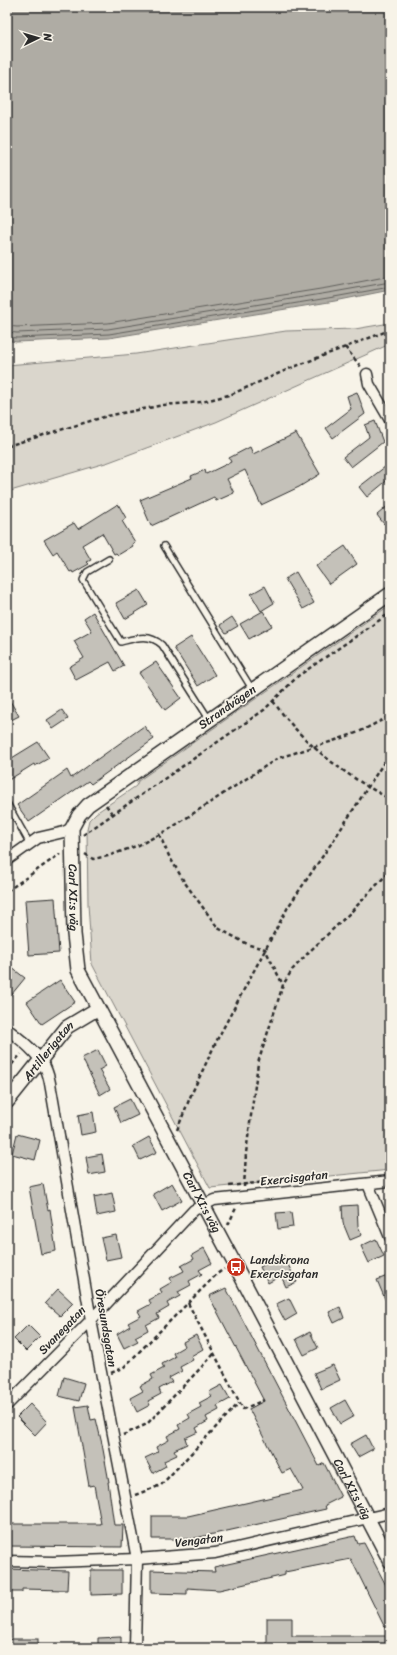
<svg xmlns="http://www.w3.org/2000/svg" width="397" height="1655" font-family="Sriracha,sans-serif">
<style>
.green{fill:#dad6cc;stroke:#82807c}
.water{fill:#afaca4;stroke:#7a7874}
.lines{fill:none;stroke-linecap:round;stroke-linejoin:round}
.shore{stroke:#605f5b;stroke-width:1}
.building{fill:#c4c1b9;stroke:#2b2b2b}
.service-casing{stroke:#2b2b2b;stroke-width:8}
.minor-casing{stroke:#2b2b2b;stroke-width:13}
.tertiary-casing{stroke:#2b2b2b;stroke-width:16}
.path{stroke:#2b2b2b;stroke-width:2.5;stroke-dasharray:4 3;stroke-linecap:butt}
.service{stroke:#f7f3e8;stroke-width:5}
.minor{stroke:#f7f3e8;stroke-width:10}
.tertiary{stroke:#f7f3e8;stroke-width:13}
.labels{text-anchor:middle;stroke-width:3.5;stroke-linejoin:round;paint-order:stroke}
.street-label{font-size:12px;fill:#2b2b2b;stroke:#f7f3e8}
.poi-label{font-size:12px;fill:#2b2b2b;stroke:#f7f3e8;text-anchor:start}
</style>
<rect width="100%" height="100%" fill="#f7f3e8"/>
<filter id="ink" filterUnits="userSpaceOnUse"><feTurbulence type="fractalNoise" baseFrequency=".025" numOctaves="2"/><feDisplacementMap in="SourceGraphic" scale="8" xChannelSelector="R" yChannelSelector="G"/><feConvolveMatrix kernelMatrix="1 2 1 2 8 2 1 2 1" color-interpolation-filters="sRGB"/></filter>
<g filter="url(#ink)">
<g class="green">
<path d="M390,323V344L216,422L109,462L7,492V365L136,354L286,331L355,329Z"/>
<path d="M390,605V1170L210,1188L92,964L88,904L87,829L89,820L96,813L136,786L138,781Z"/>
</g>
<path class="water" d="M7,7H390V290L335,301L109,338L16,342L7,340Z"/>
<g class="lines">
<g class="shore">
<path d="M7,326L17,327L108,323L333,287L390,276"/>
<path d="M7,332L17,333L108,329L334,292L390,282"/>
<path d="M7,337L17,338L109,334L334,297L390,287"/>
</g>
</g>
<g class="building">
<path d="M357,392L365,414L333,438L326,428L351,409L347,396Z"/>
<path d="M375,421L383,442L351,467L343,457L369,437L365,425Z"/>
<path d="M296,433L320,474L299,487L261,505L245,470L227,479L234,493L216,501L214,497L151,526L140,500L192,478L191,476L205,470L206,474L231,462L229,458L250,447L253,454Z"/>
<path d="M390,463V478L367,497L359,487Z"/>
<path d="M118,504L126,518L122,521L135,542L132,544L133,546L118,555L116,553L114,554L102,533L82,545L91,560L87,562L89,564L73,573L72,571L70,572L57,551L53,554L44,540L74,523L78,529Z"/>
<path d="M390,504V520L384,524L377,515Z"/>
<path d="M345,546L357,564L329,584L316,566Z"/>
<path d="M296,572L314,603L303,609L285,579Z"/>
<path d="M265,586L274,603L261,611L251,594Z"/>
<path d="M139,590L148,605L125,619L116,603Z"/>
<path d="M263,611L272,626L249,639L240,624Z"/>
<path d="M93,612L124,666L115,671L110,662L76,680L69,667L84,658L74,641L92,631L84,618Z"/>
<path d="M232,617L238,626L226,633L220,625Z"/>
<path d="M191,637L215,675L198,686L174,648Z"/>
<path d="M156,662L181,698L165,710L139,673Z"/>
<path d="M7,696L19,716L7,722Z"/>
<path d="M62,710L68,719L53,729L47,720Z"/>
<path d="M144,726L154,739L91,784L88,781L29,822L17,805L67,770L71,778Z"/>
<path d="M38,742L49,758L35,766L34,764L7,781V761Z"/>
<path d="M55,898L59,953L29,955L25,900Z"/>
<path d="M7,964L25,978L7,1000Z"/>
<path d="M60,980L75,1002L42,1024L27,1002Z"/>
<path d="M98,1050L106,1066L99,1070L110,1089L100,1095L82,1058Z"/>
<path d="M130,1099L138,1115L121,1123L114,1107Z"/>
<path d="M93,1112L96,1132L81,1135L78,1115Z"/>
<path d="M17,1134L40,1140L35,1160L12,1154Z"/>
<path d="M149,1137L157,1152L140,1160L133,1146Z"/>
<path d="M102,1154L105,1172L89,1175L86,1157Z"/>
<path d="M172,1183L182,1200L162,1211L153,1194Z"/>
<path d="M43,1184L48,1210L50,1209L56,1251L41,1254L29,1187Z"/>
<path d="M112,1193L116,1212L97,1216L94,1197Z"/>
<path d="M357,1205L358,1226L362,1235L350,1240L343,1223L342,1206Z"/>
<path d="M291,1212L293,1227L278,1229L276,1213Z"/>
<path d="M116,1235L121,1257L106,1260L101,1238Z"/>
<path d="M376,1239L384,1256L369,1263L361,1246Z"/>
<path d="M204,1248L212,1263L199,1270L202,1274L189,1281L191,1285L178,1292L180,1296L167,1303L169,1307L157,1314L159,1318L146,1325L148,1330L135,1337L138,1341L124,1348L117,1334L130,1326L128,1323L141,1316L138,1311L151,1304L149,1300L162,1293L160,1289L172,1282L170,1278L184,1271L181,1266L194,1259L192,1255Z"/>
<path d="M283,1255L297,1282L286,1287L281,1276L268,1283L260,1267Z"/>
<path d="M390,1275V1311L377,1280Z"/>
<path d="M226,1288L319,1466L324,1463L341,1497L325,1505L326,1509L191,1539H152V1516H188L303,1490L291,1469L282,1473L249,1409L264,1401L209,1296Z"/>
<path d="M58,1289L73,1303L60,1316L45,1303Z"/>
<path d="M289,1298L297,1314L285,1321L276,1304Z"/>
<path d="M340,1307L344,1318L334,1323L329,1312Z"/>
<path d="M28,1325L40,1337L26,1351L14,1339Z"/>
<path d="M310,1332L318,1348L304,1355L296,1339Z"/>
<path d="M196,1335L203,1349L191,1356L193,1360L180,1367L182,1371L169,1378L172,1382L159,1389L161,1394L148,1401L150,1405L137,1412L130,1398L143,1391L140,1386L153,1379L151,1375L164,1368L162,1364L175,1357L173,1353L185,1346L183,1342Z"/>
<path d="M333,1365L340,1380L321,1389L314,1373Z"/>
<path d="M64,1377L84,1383L79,1401L59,1396Z"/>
<path d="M222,1385L230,1399L217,1406L219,1410L206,1417L208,1421L196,1428L198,1432L185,1438L187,1444L174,1450L177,1455L164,1461L166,1466L153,1473L145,1458L158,1452L156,1447L169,1440L167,1436L180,1429L178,1425L190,1418L188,1414L201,1407L199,1403L212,1396L209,1392Z"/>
<path d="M345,1400L354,1416L340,1424L331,1408Z"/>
<path d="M30,1404L47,1422L35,1435L17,1417Z"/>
<path d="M88,1405L91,1420L96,1419L102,1444L109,1482H108L114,1525H123L122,1547L7,1546V1524H101L94,1485L89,1486L75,1407Z"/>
<path d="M366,1435L373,1449L358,1457L350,1444Z"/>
<path d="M355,1536L358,1544L364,1543L390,1593V1648H267V1618H292V1636H389L351,1559L285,1572V1575L219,1590L187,1588V1594L151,1593V1570L215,1572L214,1567Z"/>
<path d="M7,1569L68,1571L67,1590L22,1589V1592H7Z"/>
<path d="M91,1570H122V1594L91,1595Z"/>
<path d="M121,1637V1648H98V1638Z"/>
<rect x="7" y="1639" width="31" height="9"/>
</g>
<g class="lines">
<g class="service-casing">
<g id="service">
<path d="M164,546L252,689"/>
<path d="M109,559L87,572L83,580L121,642C136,638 149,633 162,645L209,719"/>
<path d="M7,803L30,844"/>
</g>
</g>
<g class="minor-casing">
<g id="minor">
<path d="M367,374L369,384L390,420"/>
<path d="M7,860L38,838L64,832L72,828"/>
<path d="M7,1029C21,1040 36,1051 45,1067C48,1073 50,1082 51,1089L91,1320L137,1559L135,1648"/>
<path d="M368,1184L390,1237"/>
<path d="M7,1405L91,1320L194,1210L214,1200L390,1181"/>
<path d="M7,1561L53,1562L137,1559L215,1553L390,1513"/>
</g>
</g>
<g class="tertiary-casing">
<g id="tertiary">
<path id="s1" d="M390,594L88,805L79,815L72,828L74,934L78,970L232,1259L390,1561"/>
<path id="s2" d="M7,1102L67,1027L97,1009"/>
</g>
</g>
<g class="path">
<path d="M345,347L361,367"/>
<path d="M7,446L107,416L164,405L202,402L232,394L291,368L390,330"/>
<path d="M273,701C304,745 343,774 390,799"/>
<path d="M106,805L113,815"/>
<path d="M159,834L169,856L185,883L218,928L249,945L265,949L283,985"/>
<path d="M83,835L264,710L298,676L390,613"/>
<path d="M85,854L93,859L108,856L139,845L168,830L278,758L333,741L359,732L390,716"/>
<path d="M7,891L60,854"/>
<path d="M7,1070L21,1054"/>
<path d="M177,1130L191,1095L218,1038L288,907L335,838L390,753"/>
<path d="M229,1186L266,1182"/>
<path d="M244,1187L246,1153L258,1063L283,985L292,970L309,952L350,913L390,871"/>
<path d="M228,1225L236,1208"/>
<path d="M188,1303L243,1409L264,1400"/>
<path d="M111,1373L123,1368L217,1274L224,1269"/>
<path d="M123,1435L147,1424L214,1354"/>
<path d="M135,1495L161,1485L239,1403"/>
<path d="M387,1524L390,1529"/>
</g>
<use href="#service" class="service"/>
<use href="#minor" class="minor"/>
<use href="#tertiary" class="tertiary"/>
</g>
</g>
<defs>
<g id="bus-disc" transform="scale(1)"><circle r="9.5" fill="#c8321e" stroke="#f7f3e8"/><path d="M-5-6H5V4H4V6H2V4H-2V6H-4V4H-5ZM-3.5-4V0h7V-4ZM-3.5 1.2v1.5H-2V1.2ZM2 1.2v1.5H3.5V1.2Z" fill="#fff"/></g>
</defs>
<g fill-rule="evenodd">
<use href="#bus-disc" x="236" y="1267"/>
</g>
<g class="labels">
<g class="street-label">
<text transform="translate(227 707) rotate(-35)" y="4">Strandvägen</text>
<text dy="4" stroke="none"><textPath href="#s1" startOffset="466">Carl XI:s väg</textPath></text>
<text dy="4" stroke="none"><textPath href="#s2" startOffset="66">Artillerigatan</textPath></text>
<text transform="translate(294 1178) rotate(-6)" y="4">Exercisgatan</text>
<text dy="4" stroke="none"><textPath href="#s1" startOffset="802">Carl XI:s väg</textPath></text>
<text transform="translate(106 1328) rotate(80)" y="4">Öresundsgatan</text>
<text transform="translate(62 1330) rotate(-46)" y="4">Svanegatan</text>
<text dy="4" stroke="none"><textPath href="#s1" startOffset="1126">Carl XI:s väg</textPath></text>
<text transform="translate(199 1540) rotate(-7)" y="4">Vengatan</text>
</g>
<g class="poi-label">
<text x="250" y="1264">Landskrona<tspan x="250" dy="14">Exercisgatan</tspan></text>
</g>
</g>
<rect width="397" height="1655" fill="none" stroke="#f7f3e8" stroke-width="24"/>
<rect x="12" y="12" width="373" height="1631" fill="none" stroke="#2b2b2b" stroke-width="1.5" filter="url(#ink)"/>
<g transform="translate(38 38) rotate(85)" stroke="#f7f3e8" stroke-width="3" paint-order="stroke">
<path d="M0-3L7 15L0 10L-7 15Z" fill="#2b2b2b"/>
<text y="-6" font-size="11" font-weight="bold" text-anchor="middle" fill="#2b2b2b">N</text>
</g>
</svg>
